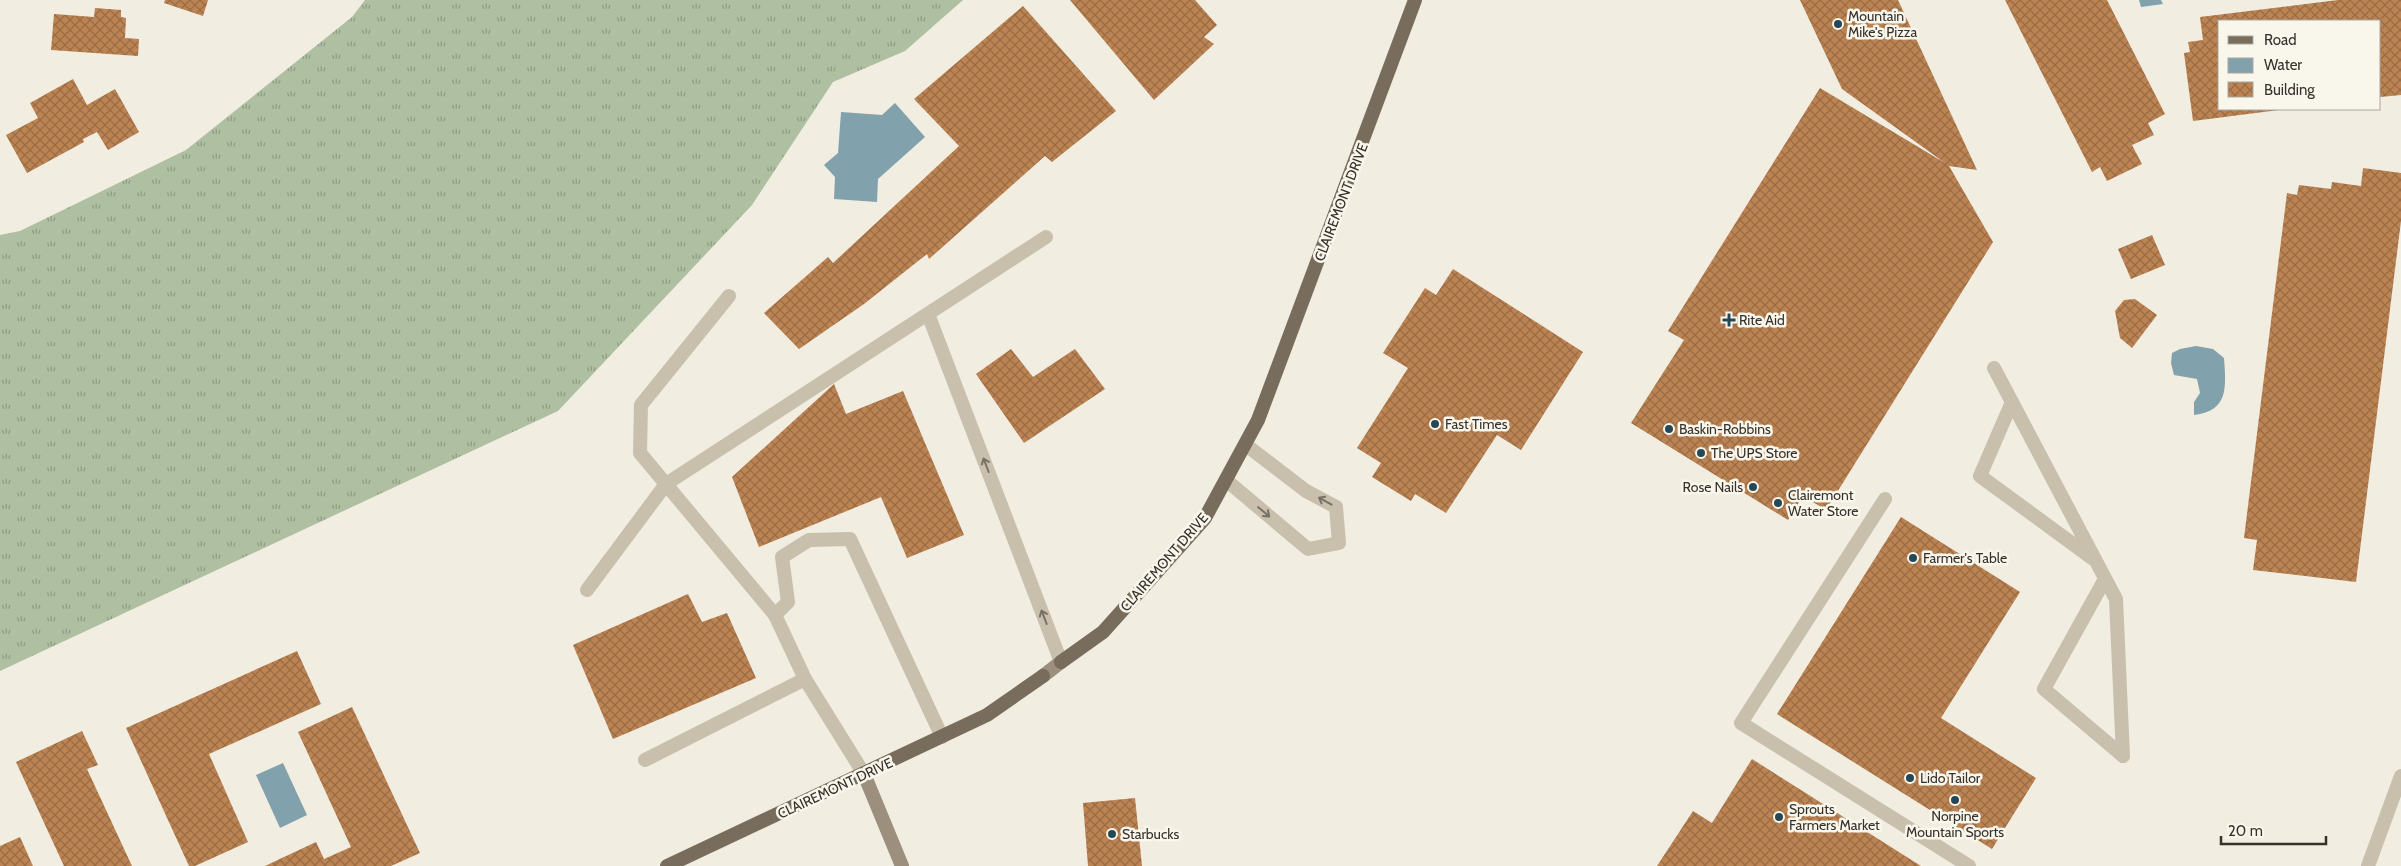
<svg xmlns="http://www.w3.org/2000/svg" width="2401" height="866" font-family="Cabin,sans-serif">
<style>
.grass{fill:url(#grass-tufts)}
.water{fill:#81a1ac}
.building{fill:url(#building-cross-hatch)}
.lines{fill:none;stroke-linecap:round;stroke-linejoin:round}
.service{stroke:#c8bfad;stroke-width:14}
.pedestrian{stroke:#c8bfad;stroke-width:14}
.tertiary{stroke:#c8bfad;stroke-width:14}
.secondary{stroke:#9c8f7e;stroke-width:14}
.primary{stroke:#786c5d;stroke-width:14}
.oneway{stroke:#787166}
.poi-dot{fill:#244856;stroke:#f9f6ec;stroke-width:2}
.labels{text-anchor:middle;stroke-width:5;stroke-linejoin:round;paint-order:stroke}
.poi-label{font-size:14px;fill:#37312b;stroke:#f9f6ec;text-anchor:start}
.street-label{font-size:14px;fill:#37312b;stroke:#f9f6ec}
</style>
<defs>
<pattern id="grass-tufts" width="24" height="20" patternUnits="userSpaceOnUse" patternTransform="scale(1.25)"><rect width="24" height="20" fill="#afbfa1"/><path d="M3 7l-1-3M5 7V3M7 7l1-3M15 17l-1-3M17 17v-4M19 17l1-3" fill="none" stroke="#8f9c83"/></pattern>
<pattern id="building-cross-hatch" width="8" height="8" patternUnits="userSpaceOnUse" patternTransform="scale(1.25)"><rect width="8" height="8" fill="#bc8353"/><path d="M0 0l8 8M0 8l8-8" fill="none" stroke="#9a6c45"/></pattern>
</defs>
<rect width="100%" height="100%" fill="#f1ede0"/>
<path class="grass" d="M365,0H963L905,51L833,82L752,205L558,411L0,671V235L20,231L186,150L352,17Z"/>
<g class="water">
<path d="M2139,0H2161L2163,4L2141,7Z"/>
<path d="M895,103L925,137L878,179L877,202L834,199L835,177L824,165L838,153L841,112L882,115Z"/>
<path d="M2196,346L2213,349L2224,358C2226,387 2229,411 2194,415V402L2200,393L2197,379L2174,375L2171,363L2172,353L2180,349Z"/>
<path d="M283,763L307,815L280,828L256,775Z"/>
</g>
<g class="building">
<path d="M165,0H208L203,16L164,3Z"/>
<path d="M1070,0H1195L1217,25L1204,37L1214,44L1154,100Z"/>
<path d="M1800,0H1898L1977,170L1949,166L1993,242L1826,510L1803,496L1788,520L1631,423L1684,340L1668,331L1820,88L1945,163L1842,89Z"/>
<path d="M2005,0H2107L2165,114L2148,123L2154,135L2132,145L2142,164L2107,181L2100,167L2092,172Z"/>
<path d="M2338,0H2401V95L2380,97V21H2220V109L2279,110L2193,121L2184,53L2190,52L2188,42L2203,40L2200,17Z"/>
<path d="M1023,6L1116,111L1052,162L1045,156L929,259L927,254L864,304L799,349L764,313L828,257L833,263L959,146L914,99Z"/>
<path d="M95,8L121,10V17L126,18L125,38L139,39L138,56L51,50L54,14L94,17Z"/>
<path d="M73,79L87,105L115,89L139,132L108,150L97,132L83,139L84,142L27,173L6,135L38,118L30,103Z"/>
<path d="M2363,168L2401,173V221L2356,582L2253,570L2257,540L2244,538L2287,193L2297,195L2299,185L2331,189L2332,182L2361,186Z"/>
<path d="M2152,235L2165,265L2131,279L2118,249Z"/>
<path d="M1453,269L1583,352L1521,450L1497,435L1446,513L1415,494L1411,501L1372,477L1381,463L1357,448L1408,368L1383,353L1425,288L1436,295Z"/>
<path d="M2135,299L2157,315L2132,348L2120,338L2115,311L2124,300Z"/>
<path d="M1011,349L1033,377L1075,349L1105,389L1024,443L976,374Z"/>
<path d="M834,384L846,414L903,391L964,535L907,558L881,497L759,547L732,477Z"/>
<path d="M1901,517L2020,592L1941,718L2036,778L1992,849L1777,714Z"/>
<path d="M688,594L702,622L727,613L756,678L613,739L573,645Z"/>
<path d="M297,651L321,704L209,754L248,842L195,866H189L126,728Z"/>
<path d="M352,707L420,853L391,866H265L316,842L324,859L351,847L298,732Z"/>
<path d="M82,731L98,765L87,769L132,866H64L16,762Z"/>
<path d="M1752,759L1921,866H1657L1693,811L1712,823Z"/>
<path d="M1135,798L1142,866H1088L1083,803Z"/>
<path d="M20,837L33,866H0V846Z"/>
</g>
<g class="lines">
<g class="service">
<path d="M729,296L641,405L640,453L775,615L788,602L782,557L809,540L850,539L942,737"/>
<path d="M928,314L1061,662"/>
<path d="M1994,368L2116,599L2123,756"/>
<path d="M2012,402L1980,476L2092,558"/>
<path d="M1226,480L1308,549L1339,543L1336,507L1306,491L1246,445"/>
<path d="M2105,579L2044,689L2123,756"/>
<path d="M587,590L666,484L1046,237"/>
<path d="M775,615L805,679L864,774"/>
<path d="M645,760L805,679"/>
</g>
<path class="pedestrian" d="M1885,499L1741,723L1969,866"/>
<path class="tertiary" d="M2368,866L2401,776"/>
<g class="secondary">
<path d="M1043,676L1061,662"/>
<path d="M864,774L902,866"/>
</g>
<g class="primary">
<path d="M1061,662L1103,632L1205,518L1258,420L1415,0"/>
<path d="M667,866L987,715L1043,676"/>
</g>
</g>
<defs><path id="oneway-shaft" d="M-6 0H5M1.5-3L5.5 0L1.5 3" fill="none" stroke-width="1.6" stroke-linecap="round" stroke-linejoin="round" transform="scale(1.25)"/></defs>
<g class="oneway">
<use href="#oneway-shaft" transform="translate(986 465) rotate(-111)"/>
<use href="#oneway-shaft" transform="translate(1325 501) rotate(-151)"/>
<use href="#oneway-shaft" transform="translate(1264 512) rotate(40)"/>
<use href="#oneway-shaft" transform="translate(1044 617) rotate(-111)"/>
</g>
<g class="poi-dot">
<circle cx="1838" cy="24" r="5"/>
<path d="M1726.5 312.5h5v5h5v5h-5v5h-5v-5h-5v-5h5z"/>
<circle cx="1435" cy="424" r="5"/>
<circle cx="1669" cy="429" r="5"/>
<circle cx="1701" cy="453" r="5"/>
<circle cx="1753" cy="487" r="5"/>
<circle cx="1778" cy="503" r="5"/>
<circle cx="1913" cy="558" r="5"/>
<circle cx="1910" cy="778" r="5"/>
<circle cx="1955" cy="800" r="5"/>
<circle cx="1779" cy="817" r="5"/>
<circle cx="1112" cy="834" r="5"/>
</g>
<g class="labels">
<g class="poi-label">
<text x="1848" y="21">Mountain<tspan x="1848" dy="16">Mike's Pizza</tspan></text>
<text x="1739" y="325">Rite Aid</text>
<text x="1445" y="429">Fast Times</text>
<text x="1679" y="434">Baskin-Robbins</text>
<text x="1711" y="458">The UPS Store</text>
<text x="1743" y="492" text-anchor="end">Rose Nails</text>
<text x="1788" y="500">Clairemont<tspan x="1788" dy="16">Water Store</tspan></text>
<text x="1923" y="563">Farmer's Table</text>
<text x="1920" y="783">Lido Tailor</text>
<text x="1789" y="814">Sprouts<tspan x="1789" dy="16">Farmers Market</tspan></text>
<text x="1955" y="821" text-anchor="middle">Norpine<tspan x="1955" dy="16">Mountain Sports</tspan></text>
<text x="1122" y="839">Starbucks</text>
</g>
<g class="street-label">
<text transform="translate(1341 202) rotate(-69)" y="5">CLAIREMONT DRIVE</text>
<text transform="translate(1164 562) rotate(-49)" y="5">CLAIREMONT DRIVE</text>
<text transform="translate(835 788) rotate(-25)" y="5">CLAIREMONT DRIVE</text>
</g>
</g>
<rect x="2218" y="20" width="162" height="90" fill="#f9f6ec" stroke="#aba79f"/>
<rect x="2228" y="36" width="25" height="8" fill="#786c5d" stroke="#aba79f"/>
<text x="2264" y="45" font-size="15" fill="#37312b">Road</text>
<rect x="2228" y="58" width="25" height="15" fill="#81a1ac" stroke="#aba79f"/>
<text x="2264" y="70" font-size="15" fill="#37312b">Water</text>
<rect x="2228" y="82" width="25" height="15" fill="url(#building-cross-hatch)" stroke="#aba79f"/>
<text x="2264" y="95" font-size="15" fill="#37312b">Building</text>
<path d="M2221 836v8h105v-8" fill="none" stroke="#37312b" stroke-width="2.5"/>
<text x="2228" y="836" font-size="15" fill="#37312b" stroke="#f9f6ec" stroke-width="4" paint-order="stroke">20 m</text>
</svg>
